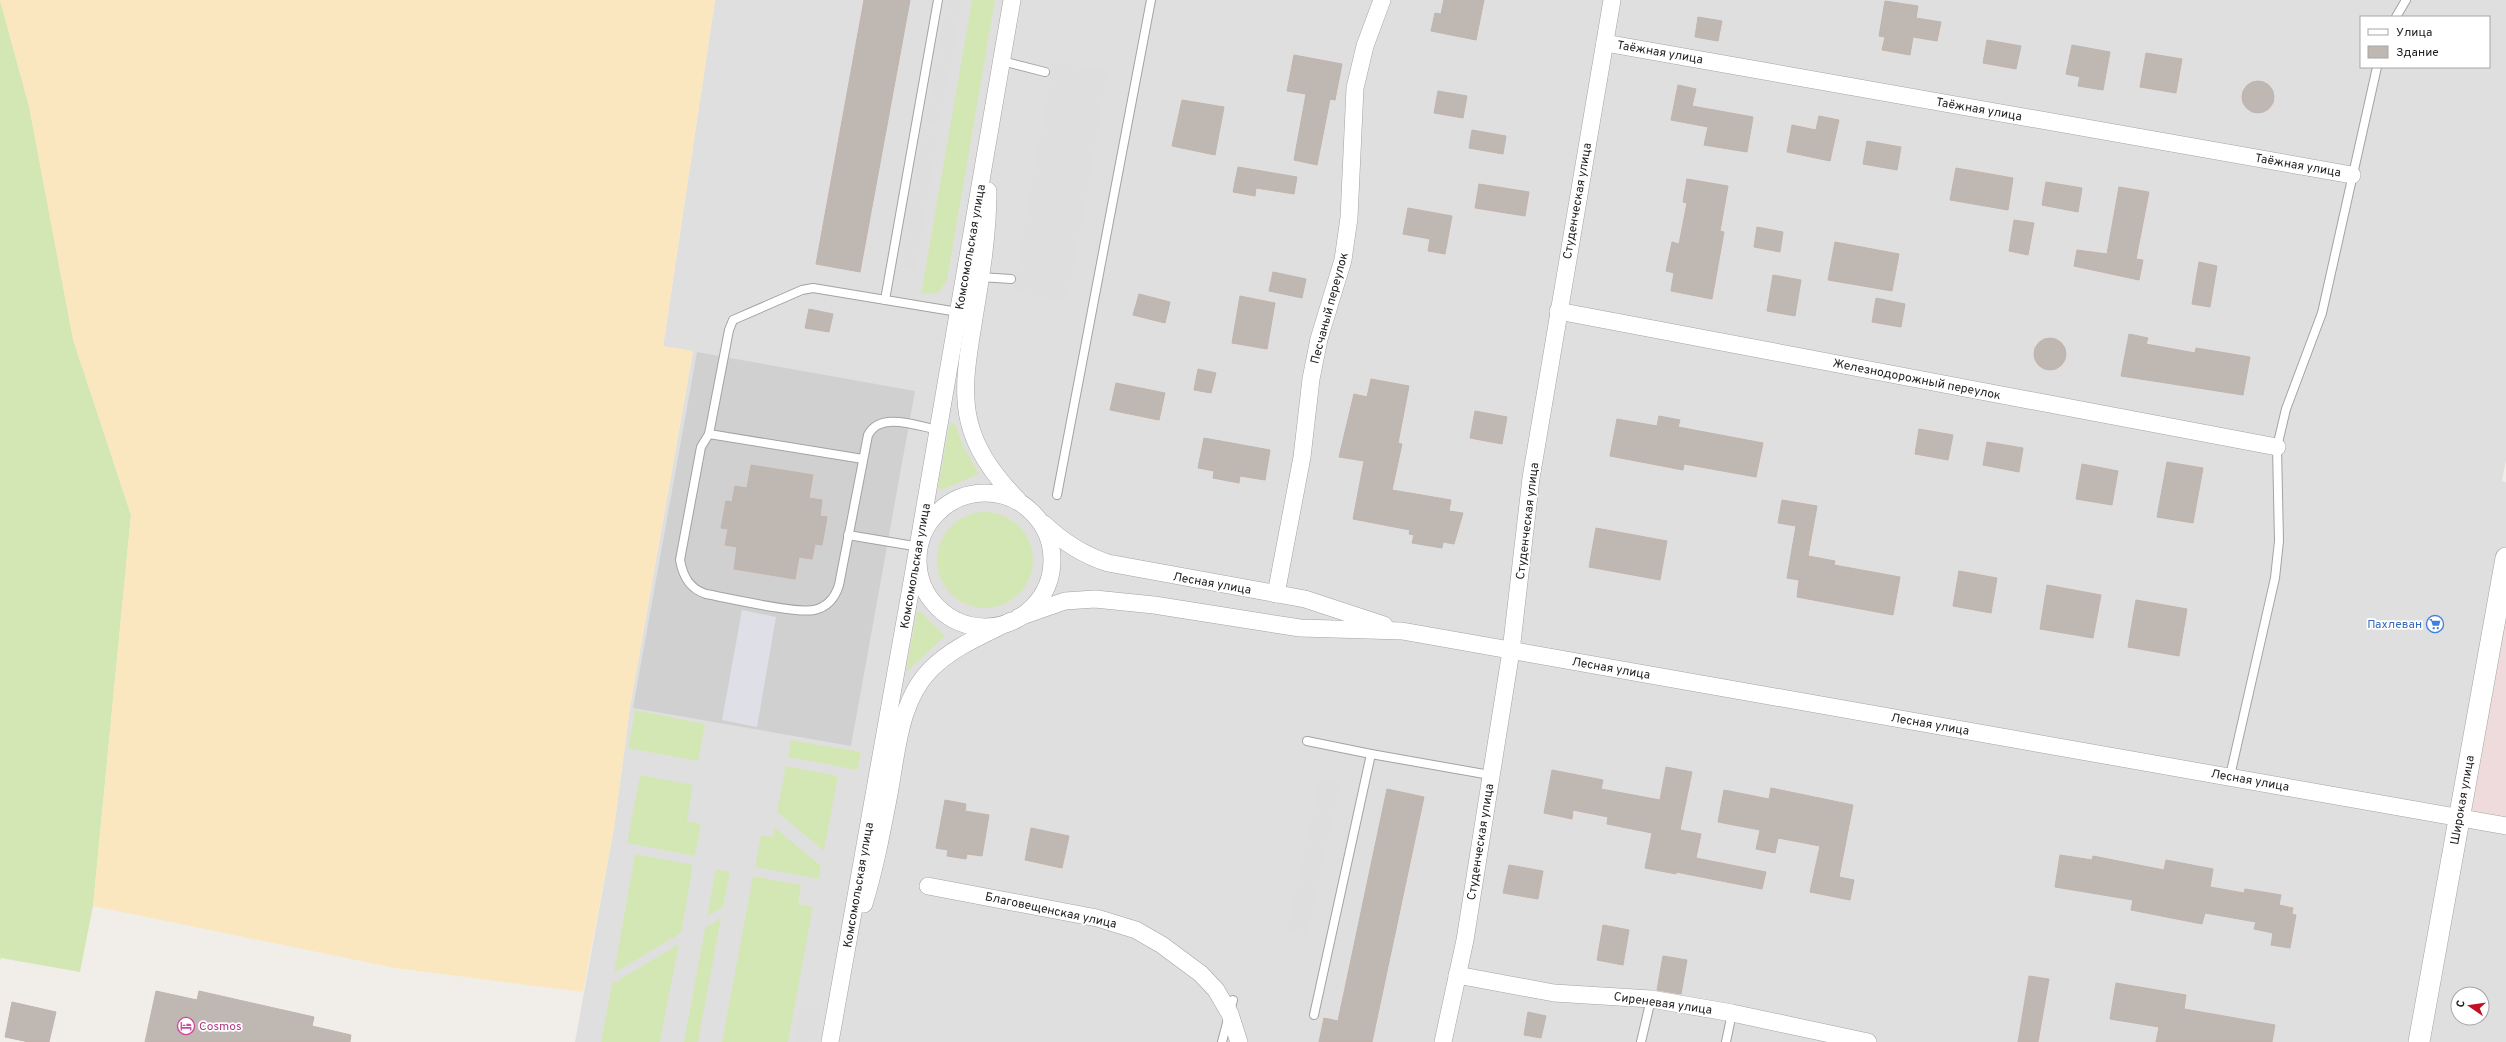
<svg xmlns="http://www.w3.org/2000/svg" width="2506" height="1042" font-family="Overpass,sans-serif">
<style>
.residential{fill:#e0dfdf;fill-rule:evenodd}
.commercial{fill:#f0dbdc}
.religious{fill:#d0d0d0}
.grass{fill:#d3e7b4}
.sand{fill:#fae7bf}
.parking{fill:#dedede}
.plaza{fill:#dedfe7}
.building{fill:#bfb7b2;stroke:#c2b4ad}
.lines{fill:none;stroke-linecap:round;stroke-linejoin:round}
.service-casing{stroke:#a3a3a3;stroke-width:10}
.minor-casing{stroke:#a3a3a3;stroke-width:18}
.tertiary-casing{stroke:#a3a3a3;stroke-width:22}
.service{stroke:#fff;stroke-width:8}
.minor{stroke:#fff;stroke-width:17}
.tertiary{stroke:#fff;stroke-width:21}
.labels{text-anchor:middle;stroke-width:3.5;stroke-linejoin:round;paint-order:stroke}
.street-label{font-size:12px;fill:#222;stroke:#fff}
.shop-label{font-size:12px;fill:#366cbe;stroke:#fff;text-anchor:end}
.hotel-label{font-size:12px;fill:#b23c85;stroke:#fff;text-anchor:start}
</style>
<rect width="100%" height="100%" fill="#f1eeea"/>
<path class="residential" d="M715,0H2506V460L2502,481L2506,482V1042H575L614,828L630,707L693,352L663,347ZM2361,17H2489V67H2361ZM2458,994H2482V1018H2458Z"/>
<path class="commercial" d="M2506,558V826L2459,817Z"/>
<path class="religious" d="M697,352L915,391L851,746L633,708Z"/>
<g class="grass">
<path d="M0,0L29,106L73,339L131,515L93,906L80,972L1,958L0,962Z"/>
<path d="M972,0H995L947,280L938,293L921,294Z"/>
<path d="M950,423L955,424L963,446L979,474L941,490L938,486Z"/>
<circle cx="985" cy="560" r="48"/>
<path d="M917,611L921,612L945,636L906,672Z"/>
<path d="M635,710L705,724L698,761L628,748Z"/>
<path d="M791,740L861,752L857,770L788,757Z"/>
<path d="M786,766L838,776L824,851L777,812Z"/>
<path d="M640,775L693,785L687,821L701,824L695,856L627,843Z"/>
<path d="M774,827L821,866L819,879L755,867L761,835L773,837Z"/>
<path d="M635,854L693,865L681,933L614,973Z"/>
<path d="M716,869L730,872L723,907L707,916Z"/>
<path d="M753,876L801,885L798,904L813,907L788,1042H722Z"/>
<path d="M721,918L698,1042H684L705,928Z"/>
<path d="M679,944L660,1042H601L612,984Z"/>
</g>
<path class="sand" d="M0,0H715L663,346L693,351L630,707L614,828L583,992L395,968L93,906L131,515L73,339L29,106Z"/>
<g class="parking">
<path d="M947,0H962L940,124L926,122Z"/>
<path d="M1053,61L1108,70L1068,301L1013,292Z"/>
<path d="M924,128L939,131L915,270L900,268Z"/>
<path d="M1320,779L1340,783L1307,936L1287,932Z"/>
<path d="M802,999L822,1003L815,1042H794Z"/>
</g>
<path class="plaza" d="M742,610L776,617L757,727L722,720Z"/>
<g class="building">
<path d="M864,0H910L860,272L816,264Z"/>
<path d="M1444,0H1484L1476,40L1431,31L1435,13L1441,14Z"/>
<path d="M1885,1L1918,6L1916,18L1941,22L1937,41L1913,37L1910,55L1882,50L1885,37L1879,36Z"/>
<path d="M1698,17L1722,21L1718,41L1695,37Z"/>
<path d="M1987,40L2021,46L2016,69L1983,63Z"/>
<path d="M2072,45L2110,52L2103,90L2078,86L2080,77L2066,74Z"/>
<path d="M2146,53L2182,59L2176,93L2140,87Z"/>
<path d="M1294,55L1342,64L1335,100L1330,99L1317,165L1294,160L1306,94L1287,91Z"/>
<circle cx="2258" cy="97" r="16"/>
<path d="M1678,85L1696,89L1692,106L1753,117L1747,152L1704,145L1708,127L1671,120Z"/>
<path d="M1438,91L1467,96L1463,118L1434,113Z"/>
<path d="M1182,100L1224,107L1215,155L1172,146Z"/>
<path d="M1819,116L1839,120L1830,161L1787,152L1792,125L1816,130Z"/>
<path d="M1472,130L1506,136L1503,154L1469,148Z"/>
<path d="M1867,141L1901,147L1897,170L1863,164Z"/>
<path d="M1238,167L1297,177L1294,194L1256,188L1255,196L1233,192Z"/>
<path d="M1956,168L2013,178L2008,210L1950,200Z"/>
<path d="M1687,179L1728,186L1720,231L1724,232L1712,299L1671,291L1674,273L1666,271L1672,242L1679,244L1687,203L1683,202Z"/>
<path d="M2046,182L2082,188L2078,212L2042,205Z"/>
<path d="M1479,184L1529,192L1525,216L1475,208Z"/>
<path d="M2119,187L2149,192L2136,259L2143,260L2139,280L2074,266L2077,250L2107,254Z"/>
<path d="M1408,208L1452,216L1445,254L1428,251L1430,239L1403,234Z"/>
<path d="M2014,220L2034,223L2028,255L2009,251Z"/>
<path d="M1757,227L1783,232L1780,252L1754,247Z"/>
<path d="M1835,242L1899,254L1892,291L1828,280Z"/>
<path d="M2199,262L2217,266L2210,307L2192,304Z"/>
<path d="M1273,272L1306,279L1302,298L1269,291Z"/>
<path d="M1773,275L1801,280L1795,316L1767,311Z"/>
<path d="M1139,294L1170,302L1165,323L1133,315Z"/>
<path d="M1240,296L1275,303L1267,349L1232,343Z"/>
<path d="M1876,298L1905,304L1901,327L1872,322Z"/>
<path d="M809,309L833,314L829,332L805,328Z"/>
<path d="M2129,334L2148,338L2146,344L2195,353L2196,348L2250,357L2243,395L2121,376Z"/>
<circle cx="2050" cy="354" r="16"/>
<path d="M1198,369L1216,373L1211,393L1194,390Z"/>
<path d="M1371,379L1409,386L1398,443L1402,444L1392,490L1451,500L1449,511L1463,513L1454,544L1443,542L1442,548L1412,543L1414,535L1409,534L1410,530L1353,519L1364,461L1339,457L1354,394L1367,397Z"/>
<path d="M1116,383L1165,393L1159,420L1110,410Z"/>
<path d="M1475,411L1507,417L1502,444L1470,438Z"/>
<path d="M1659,416L1680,420L1678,427L1763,443L1756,477L1684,464L1683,470L1610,456L1617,419L1657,426Z"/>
<path d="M1919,429L1953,435L1948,460L1915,454Z"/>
<path d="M1204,438L1270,450L1265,480L1240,476L1239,483L1213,478L1214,471L1198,468Z"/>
<path d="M1987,442L2023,448L2019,472L1983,465Z"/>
<path d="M2167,462L2203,468L2193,523L2157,517Z"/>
<path d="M2082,464L2118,471L2112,505L2076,499Z"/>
<path d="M751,465L813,475L809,498L822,500L820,516L827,517L822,545L815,544L812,559L799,557L795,579L734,569L737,547L725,545L728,529L721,528L726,501L732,502L735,486L747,488Z"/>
<path d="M1782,500L1817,506L1808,556L1835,561L1834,565L1900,577L1893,615L1797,597L1799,580L1787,578L1796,526L1778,523Z"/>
<path d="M1596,528L1667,541L1660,580L1589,567Z"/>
<path d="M1959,571L1997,578L1991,613L1953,606Z"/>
<path d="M2047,585L2101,595L2093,638L2040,629Z"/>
<path d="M2136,600L2187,609L2179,656L2128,647Z"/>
<path d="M1666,767L1692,772L1680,830L1701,834L1696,858L1766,872L1762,889L1676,872V874L1645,868L1652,833L1607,824L1608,817L1573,810L1572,819L1544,813L1552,770L1603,780L1601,789L1660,800Z"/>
<path d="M1771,788L1853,805L1839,877L1854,880L1850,900L1810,892L1820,846L1778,838L1775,853L1756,849L1760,830L1718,822L1724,790L1769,799Z"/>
<path d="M1387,789L1424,797L1372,1042H1319L1324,1018L1338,1021Z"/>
<path d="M945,800L966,804L965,811L989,815L982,856L967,854L966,859L947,856L948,850L936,848Z"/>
<path d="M1031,828L1069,836L1062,868L1025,860Z"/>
<path d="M2060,855L2092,860L2093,856L2164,870L2166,860L2213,869L2210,887L2244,893L2245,889L2281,895L2279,905L2293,908L2292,914L2296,915L2290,948L2271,945L2273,933L2254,929L2256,922L2205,913L2202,924L2131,910L2133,900L2055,887Z"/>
<path d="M1509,865L1543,871L1538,899L1503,893Z"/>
<path d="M1603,925L1629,930L1623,965L1597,960Z"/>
<path d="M1663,956L1687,960L1681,994L1657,990Z"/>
<path d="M2029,976L2049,979L2038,1042H2018Z"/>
<path d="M2116,983L2186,995L2184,1009L2275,1025L2272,1042H2156L2159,1027L2110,1019Z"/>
<path d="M156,991L197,1000L199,991L314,1017L312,1026L351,1035L350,1042H145Z"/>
<path d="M12,1002L56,1012L49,1042H29L5,1037Z"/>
<path d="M1528,1012L1546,1016L1541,1038L1524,1035Z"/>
</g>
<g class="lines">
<g class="service-casing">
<g id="service">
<path d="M2396,17L2406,0"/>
<path d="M1002,61L1045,72"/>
<path d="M980,277L1011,279"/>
<path d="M885,300L938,0"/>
<path d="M939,430C917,426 880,411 868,435L839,585C835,598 828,607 814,610C796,614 728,598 706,594C690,589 683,577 680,560L701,447L709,434L729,330L733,320L802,290L813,288L958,312"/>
<path d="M709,434L863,459"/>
<path d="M1057,495L1151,0"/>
<path d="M848,535L920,547"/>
<path d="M1307,741L1371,754"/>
<path d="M2230,776L2275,578L2279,541L2277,447L2286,409L2322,313L2377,67"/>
<path d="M1314,1015L1371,754L1490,775"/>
<path d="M1222,1042L1233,1000"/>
<path d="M1641,1042L1651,999"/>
<path d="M1726,1042L1732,1013"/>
</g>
</g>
<g class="minor-casing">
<g id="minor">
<path d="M1605,43L2352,175"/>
<path d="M988,191C988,234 981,276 974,318C969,351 961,388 969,421C976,452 996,478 1018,500"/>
<path d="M1558,311L2277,447"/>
<circle cx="985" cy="560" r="67"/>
<path d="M1044,524C1063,542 1083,555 1108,563L1305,599L1384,625"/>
<path d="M1276,594L1302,457L1311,379L1319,339L1343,260L1349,218L1355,88L1365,46L1382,0"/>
<path d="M1019,617L1065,601L1095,599L1154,605L1300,628L1402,631L2506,826"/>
<path d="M928,886L1097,918L1136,930L1162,945L1201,974L1216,990L1230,1014L1239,1042"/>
<path d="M864,904C875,868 882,831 889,794C897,752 899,701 931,669C953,647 983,635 1011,621"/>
<path d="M1457,975L1554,993L1651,999L1732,1013L1868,1042"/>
<path d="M830,1042L913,576L1012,0"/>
<path d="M1443,1042L1465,940L1511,651L1531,478L1612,0"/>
</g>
</g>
<g class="tertiary-casing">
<path id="tertiary" d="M2419,1042L2506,558"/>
</g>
<use href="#service" class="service"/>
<use href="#minor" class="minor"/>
<use href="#tertiary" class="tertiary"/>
</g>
<defs>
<g id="supermarket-ring" transform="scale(0.9)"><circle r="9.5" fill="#fff" stroke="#3f7fe0" stroke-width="1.5"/><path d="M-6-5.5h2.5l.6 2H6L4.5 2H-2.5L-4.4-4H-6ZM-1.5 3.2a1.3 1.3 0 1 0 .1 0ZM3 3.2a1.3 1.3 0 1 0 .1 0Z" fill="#3f7fe0"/></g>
<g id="hotel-ring" transform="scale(0.9)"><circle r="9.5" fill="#fff" stroke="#d1479c" stroke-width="1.5"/><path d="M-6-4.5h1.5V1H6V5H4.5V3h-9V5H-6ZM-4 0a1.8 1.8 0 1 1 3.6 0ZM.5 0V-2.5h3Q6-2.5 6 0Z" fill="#d1479c"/></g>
</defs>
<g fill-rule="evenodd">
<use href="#supermarket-ring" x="2435" y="624"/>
<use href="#hotel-ring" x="186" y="1026"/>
</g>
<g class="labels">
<g class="street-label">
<text transform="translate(1660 52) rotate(10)" y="4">Таёжная улица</text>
<text transform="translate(1979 109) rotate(10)" y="4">Таёжная улица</text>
<text transform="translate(2298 165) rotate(10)" y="4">Таёжная улица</text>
<text transform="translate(1577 201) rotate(-80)" y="4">Студенческая улица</text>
<text transform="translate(970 247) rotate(-80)" y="4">Комсомольская улица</text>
<text transform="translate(1329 308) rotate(-75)" y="4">Песчаный переулок</text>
<text transform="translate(1917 379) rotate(11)" y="4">Железнодорожный переулок</text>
<text transform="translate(1527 521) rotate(-83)" y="4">Студенческая улица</text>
<text transform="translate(915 566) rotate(-80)" y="4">Комсомольская улица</text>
<text transform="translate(1212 583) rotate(10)" y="4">Лесная улица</text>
<text transform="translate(1611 668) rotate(10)" y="4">Лесная улица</text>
<text transform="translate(1930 724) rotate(10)" y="4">Лесная улица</text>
<text transform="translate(2250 780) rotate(10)" y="4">Лесная улица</text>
<text transform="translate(2462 800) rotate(-80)" y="4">Широкая улица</text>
<text transform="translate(1480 842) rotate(-81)" y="4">Студенческая улица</text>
<text transform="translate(858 885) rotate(-80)" y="4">Комсомольская улица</text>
<text transform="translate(1051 910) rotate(12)" y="4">Благовещенская улица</text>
<text transform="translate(1663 1003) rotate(8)" y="4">Сиреневая улица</text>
</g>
<g class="shop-label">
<text x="2422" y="628">Пахлеван</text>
</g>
<g class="hotel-label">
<text x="199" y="1030">Cosmos</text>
</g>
</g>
<rect x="2360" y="16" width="130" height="52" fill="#ffffff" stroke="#a7a7a7"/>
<rect x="2368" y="29" width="20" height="6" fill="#ffffff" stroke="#a7a7a7"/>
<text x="2396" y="36" font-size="12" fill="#222222">Улица</text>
<rect x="2368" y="46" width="20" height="12" fill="#bfb7b2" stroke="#a7a7a7"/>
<text x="2396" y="56" font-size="12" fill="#222222">Здание</text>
<g transform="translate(2470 1006) rotate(283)"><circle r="19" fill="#ffffff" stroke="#a7a7a7"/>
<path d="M0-3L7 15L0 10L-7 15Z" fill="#c41024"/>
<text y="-6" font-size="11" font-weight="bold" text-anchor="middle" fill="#222222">С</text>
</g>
</svg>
